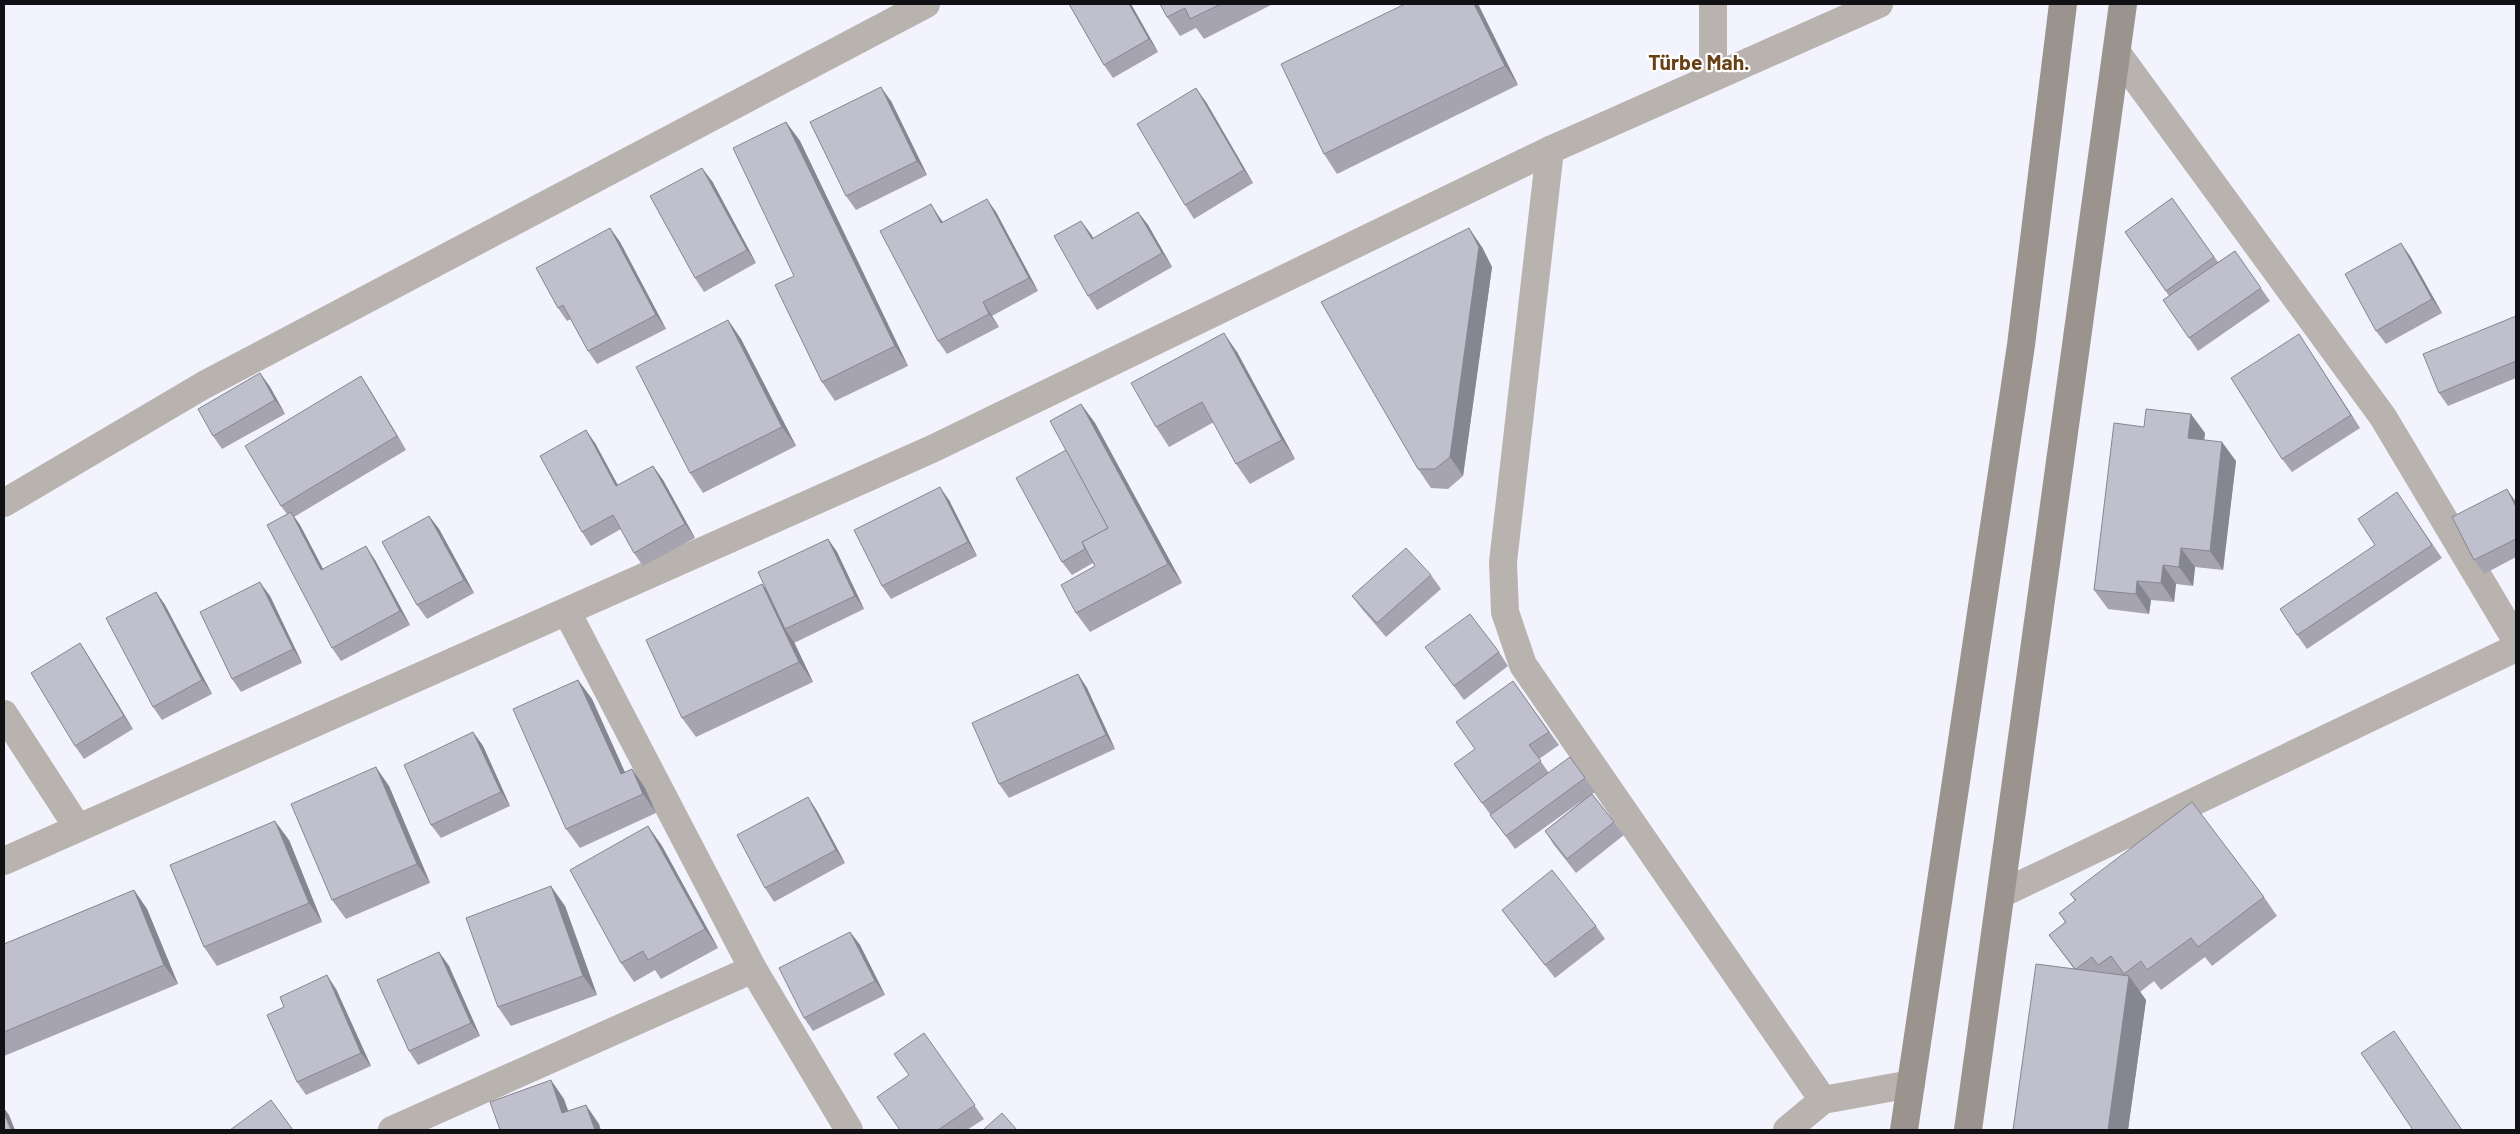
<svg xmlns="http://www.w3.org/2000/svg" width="2520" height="1134" font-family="Barlow,sans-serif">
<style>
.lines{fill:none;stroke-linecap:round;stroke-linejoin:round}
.minor{stroke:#b8b3af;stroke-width:28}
.tertiary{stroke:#b8b3af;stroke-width:28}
.secondary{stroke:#9b938d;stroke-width:28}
.wall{fill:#a5a4b0}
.shaded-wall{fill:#868690}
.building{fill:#c0bfcd;stroke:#868690}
.labels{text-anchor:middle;stroke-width:4.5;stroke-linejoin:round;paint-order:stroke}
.district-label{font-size:21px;font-weight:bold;fill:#694016;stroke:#fff}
</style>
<rect width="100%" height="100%" fill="#f3f3fe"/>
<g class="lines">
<g class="minor">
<path d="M1713,4V77"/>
<path d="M2117,53L2383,417L2516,640"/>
<path d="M1550,150L1503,562L1505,612L1523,665L1823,1100"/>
<path d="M4,503L204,385L926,4"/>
<path d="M4,714L78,828"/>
<path d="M2001,894L2516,648"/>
<path d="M753,969L849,1130"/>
<path d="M392,1130L753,969L567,612"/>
<path d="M1787,1130L1823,1100L1911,1084"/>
</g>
<path class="tertiary" d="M4,861L932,449L1550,150L1879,4"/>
<g class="secondary">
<path d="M1904,1130L2021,345L2063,4"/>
<path d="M1968,1130L2123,4"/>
</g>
</g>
<g class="wall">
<path d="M1069,4H1131L1158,52L1113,78L1104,65Z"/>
<path d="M1160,4H1273L1204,39L1196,28L1180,36L1167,17Z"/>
<path d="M1405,4H1478L1518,85L1337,174L1324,154Z"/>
<path d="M891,101L927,175L856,210L846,196Z"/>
<path d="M1206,102L1253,183L1194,219L1185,205Z"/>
<path d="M786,122L800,141L908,366L835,401L822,382L794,276Z"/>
<path d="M712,181L756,263L704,292L695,278Z"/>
<path d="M2172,198L2218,262L2235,251L2270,301L2198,351L2163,300L2169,296L2125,232Z"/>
<path d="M996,212L1038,291L992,316L999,327L947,354L938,341L940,218L943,222Z"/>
<path d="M1138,212L1148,225L1172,267L1097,310L1088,296L1091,234L1093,238Z"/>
<path d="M610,228L620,242L666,329L597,364L588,351L571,319L567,321L558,308Z"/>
<path d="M1482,247L1492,267L1463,476L1448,489L1431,488L1418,469Z"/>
<path d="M2410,256L2442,313L2386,344L2376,331Z"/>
<path d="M2516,316V378L2448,406L2439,393Z"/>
<path d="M728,320L741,339L796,446L703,493L690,473Z"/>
<path d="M2299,334L2360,428L2292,472L2282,459Z"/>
<path d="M1237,352L1295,459L1250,484L1236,464L1214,422L1169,447L1156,427Z"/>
<path d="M260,373L270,387L285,414L222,449L213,436Z"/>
<path d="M361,376L370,390L406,450L294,517L300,525L323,569L375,560L410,625L341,661L332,648L287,514L281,506Z"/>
<path d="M1081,404L1095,423L1182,583L1090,632L1076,613L1095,566L1093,563L1072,575L1062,562L1066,450Z"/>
<path d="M2205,433L2204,440L2236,461L2223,570L2195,567L2193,586L2176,584L2174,602L2151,600L2149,614L2108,609L2094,590Z"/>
<path d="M595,443L618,486L653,466L663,480L695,538L643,566L634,553L621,529L591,546L582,532Z"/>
<path d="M949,500L977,556L891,599L882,586Z"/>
<path d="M2516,502V557L2484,574L2474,560Z"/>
<path d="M2406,506L2442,558L2307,649L2297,635L2375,545Z"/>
<path d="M429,516L439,529L474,593L427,619L417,605Z"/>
<path d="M828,539L837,552L864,609L794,643V642L813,682L696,737L682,718L762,584L766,589Z"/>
<path d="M1431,575L1441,589L1386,637L1362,609L1352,596Z"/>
<path d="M156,592L165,605L212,694L162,720L153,707Z"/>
<path d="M270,596L302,663L241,692L232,679Z"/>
<path d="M80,643L89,657L133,729L84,759L75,746Z"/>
<path d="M1425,647L1499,652L1508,666L1464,700Z"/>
<path d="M1078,674L1087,688L1115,749L1009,798L999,784Z"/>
<path d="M578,680L592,699L625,772L632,769L645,788L656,813L580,848L566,829Z"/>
<path d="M1513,681L1559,745L1539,759L1549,773L1570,757L1595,792L1592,794L1614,822L1624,835L1576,873L1554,845L1545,831L1583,800L1515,849L1454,764L1475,750Z"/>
<path d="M473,732L483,746L510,806L441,838L431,825Z"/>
<path d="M389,786L430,883L346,919L332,900Z"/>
<path d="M808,797L817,811L845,863L774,902L765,888Z"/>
<path d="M648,826L662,846L718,948L661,979L655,970L634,982L621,963Z"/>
<path d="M289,840L322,922L217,966L204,947Z"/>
<path d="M134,890L147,909L178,984L4,1056V944Z"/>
<path d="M2070,894L2264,897L2277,916L2212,966L2205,957L2161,990L2154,981L2140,992L2146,1000L2128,1130H2013L2074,969L2049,935L2065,922L2059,913L2075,901Z"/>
<path d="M565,906L597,995L511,1026L498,1007Z"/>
<path d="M1502,910L1596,926L1605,939L1555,978Z"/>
<path d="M850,932L860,945L885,995L813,1031L804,1018Z"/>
<path d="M439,952L449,966L480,1036L418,1065L409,1051Z"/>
<path d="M336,989L371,1066L306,1095L297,1082Z"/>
<path d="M924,1033L984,1119L967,1130H900Z"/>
</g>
<g class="shaded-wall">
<path d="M1129,4H1131L1158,52L1149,39Z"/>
<path d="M1474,4H1478L1518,85L1505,66Z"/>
<path d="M881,87L891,101L927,175L917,161Z"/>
<path d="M1196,88L1206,102L1253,183L1244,170Z"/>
<path d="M786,122L800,141L908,366L895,346Z"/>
<path d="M702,168L712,181L756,263L747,250Z"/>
<path d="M987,199L996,212L1038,291L1029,278Z"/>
<path d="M931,204L940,218L951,237L941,223Z"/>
<path d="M1138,212L1148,225L1172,267L1162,253Z"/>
<path d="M1081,221L1091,234L1101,252L1092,239Z"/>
<path d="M610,228L620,242L666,329L656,315Z"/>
<path d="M1469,228L1482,247L1492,267L1463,476L1450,457Z"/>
<path d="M2401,243L2410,256L2442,313L2432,299Z"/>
<path d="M983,302L992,316L999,327L989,314Z"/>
<path d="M728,320L741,339L796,446L782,427Z"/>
<path d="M1224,333L1237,352L1295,459L1282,440Z"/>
<path d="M2299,334L2308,348L2360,428L2351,415Z"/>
<path d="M260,373L270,387L285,414L275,400Z"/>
<path d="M361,376L370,390L406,450L397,436Z"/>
<path d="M1081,404L1095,423L1182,583L1168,564Z"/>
<path d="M2191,414L2205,433L2202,457L2188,438Z"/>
<path d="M586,430L595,443L626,500L616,486Z"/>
<path d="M2222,442L2236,461L2223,570L2210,551Z"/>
<path d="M653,466L663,480L695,538L685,524Z"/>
<path d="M940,487L949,500L977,556L968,542Z"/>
<path d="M2507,489L2516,502V507Z"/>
<path d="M291,512L300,525L331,584L321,570Z"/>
<path d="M429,516L439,529L474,593L464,580Z"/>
<path d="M828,539L837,552L864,609L855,596Z"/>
<path d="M366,546L375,560L410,625L400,611Z"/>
<path d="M2181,548L2195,567L2193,586L2179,567Z"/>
<path d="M2163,565L2176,584L2174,602L2161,583Z"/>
<path d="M2137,581L2151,600L2149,614L2136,594Z"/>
<path d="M260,582L270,596L302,663L293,649Z"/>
<path d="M762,584L776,603L785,629L794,642L813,682L799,662Z"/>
<path d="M156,592L165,605L212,694L202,680Z"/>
<path d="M80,643L89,657L133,729L124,716Z"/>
<path d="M1078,674L1087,688L1115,749L1106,735Z"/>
<path d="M578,680L592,699L634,793L621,774Z"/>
<path d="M473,732L483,746L510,806L501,792Z"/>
<path d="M376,767L389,786L430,883L417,864Z"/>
<path d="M632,769L645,788L656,813L643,794Z"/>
<path d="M808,797L817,811L845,863L836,850Z"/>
<path d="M275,821L289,840L322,922L309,903Z"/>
<path d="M648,826L662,846L718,948L705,929Z"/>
<path d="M551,886L565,906L597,995L583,976Z"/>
<path d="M134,890L147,909L178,984L164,965Z"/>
<path d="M850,932L860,945L885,995L875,981Z"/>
<path d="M439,952L449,966L480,1036L471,1023Z"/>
<path d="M327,975L336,989L371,1066L361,1053Z"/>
<path d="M2129,976L2146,1000L2128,1130H2108Z"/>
<path d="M551,1080L564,1099L575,1130L562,1113Z"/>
<path d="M586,1105L599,1124L601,1130H595Z"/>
<path d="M4,1108L9,1115L15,1130H11L4,1113Z"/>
</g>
<g class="building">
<path d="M1069,4H1129L1149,39L1104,65Z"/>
<path d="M1160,4H1221L1190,19L1185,8L1167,17Z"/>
<path d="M1405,4H1474L1505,66L1324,154L1281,64Z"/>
<path d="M881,87L917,161L846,196L810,122Z"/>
<path d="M1196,88L1244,170L1185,205L1137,124Z"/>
<path d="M786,122L895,346L822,382L775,285L794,276L733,148Z"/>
<path d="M702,168L747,250L695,278L650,196Z"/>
<path d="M2172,198L2214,257L2166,291L2125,232Z"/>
<path d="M987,199L1029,278L983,302L989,314L938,341L880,231L931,204L941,223Z"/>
<path d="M1138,212L1162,253L1088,296L1054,236L1081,221L1092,239Z"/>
<path d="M610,228L656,315L588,351L563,305L558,308L536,268Z"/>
<path d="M1469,228L1479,247L1450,457L1435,469H1418L1321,302Z"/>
<path d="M2401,243L2432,299L2376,331L2345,274Z"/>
<path d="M2235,251L2261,288L2189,338L2163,300Z"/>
<path d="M2516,316V361L2439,393L2423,354Z"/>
<path d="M728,320L782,427L690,473L636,367Z"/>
<path d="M1224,333L1282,440L1236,464L1202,402L1156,427L1131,383Z"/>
<path d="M2299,334L2351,415L2282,459L2231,378Z"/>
<path d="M260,373L275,400L213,436L198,409Z"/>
<path d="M361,376L397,436L281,506L245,446Z"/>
<path d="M1081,404L1168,564L1076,613L1061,585L1095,566L1082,542L1108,528L1050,421Z"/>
<path d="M2146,409L2191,414L2188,438L2222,442L2210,551L2181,548L2179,567L2163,565L2161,583L2137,581L2136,594L2094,590L2114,423L2144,427Z"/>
<path d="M586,430L616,486L653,466L685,524L634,553L613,515L582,532L540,456Z"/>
<path d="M1066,450L1108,528L1082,542L1085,549L1062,562L1016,478Z"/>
<path d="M940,487L968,542L882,586L854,530Z"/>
<path d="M2507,489L2516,507V539L2474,560L2452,517Z"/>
<path d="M2397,492L2432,545L2297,635L2280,609L2375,545L2358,519Z"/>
<path d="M291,512L321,570L366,546L400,611L332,648L267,525Z"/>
<path d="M429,516L464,580L417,605L382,542Z"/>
<path d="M828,539L855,596L785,629L758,572Z"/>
<path d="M1406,548L1431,575L1377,623L1352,596Z"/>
<path d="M260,582L293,649L232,679L200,612Z"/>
<path d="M762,584L799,662L682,718L646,640Z"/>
<path d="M156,592L202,680L153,707L106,618Z"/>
<path d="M1470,614L1499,652L1454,686L1425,647Z"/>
<path d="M80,643L124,716L75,746L31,673Z"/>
<path d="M1078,674L1106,735L999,784L972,723Z"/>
<path d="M578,680L621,774L632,769L643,794L566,829L513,709Z"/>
<path d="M1513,681L1549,732L1529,745L1541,761L1482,803L1454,764L1475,749L1456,722Z"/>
<path d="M473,732L501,792L431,825L404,765Z"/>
<path d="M1570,757L1585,778L1506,836L1490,815Z"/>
<path d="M376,767L417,864L332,900L291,804Z"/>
<path d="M1592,794L1614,822L1567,859L1545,831Z"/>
<path d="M808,797L836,850L765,888L737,835Z"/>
<path d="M2192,802L2264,897L2198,947L2191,938L2147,970L2141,961L2124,974L2111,956L2098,965L2092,957L2076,969H2075L2049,935L2066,922L2059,913L2076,900L2070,894Z"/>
<path d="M275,821L309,903L204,947L170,865Z"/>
<path d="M648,826L705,929L648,960L643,951L621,963L570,870Z"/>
<path d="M1552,870L1596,926L1545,965L1502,910Z"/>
<path d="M551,886L583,976L498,1007L466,918Z"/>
<path d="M134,890L164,965L4,1032V944Z"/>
<path d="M850,932L875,981L804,1018L779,968Z"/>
<path d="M439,952L471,1023L409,1051L377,980Z"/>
<path d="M2036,964L2129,976L2108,1130H2013Z"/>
<path d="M327,975L361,1053L297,1082L267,1015L284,1007L280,997Z"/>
<path d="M2394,1031L2462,1130H2413L2361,1053Z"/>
<path d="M924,1033L975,1105L938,1130H900L877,1097L909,1075L894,1054Z"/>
<path d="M551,1080L562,1113L586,1105L595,1130H500L490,1102Z"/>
<path d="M271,1100L293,1130H230Z"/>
<path d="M4,1113L11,1130H4Z"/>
<path d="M1002,1113L1017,1130H983Z"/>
</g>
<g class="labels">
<g class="district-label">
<text x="1699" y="70">Türbe Mah.</text>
</g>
</g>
<rect width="2520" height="1134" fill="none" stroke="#111015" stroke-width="10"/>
</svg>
